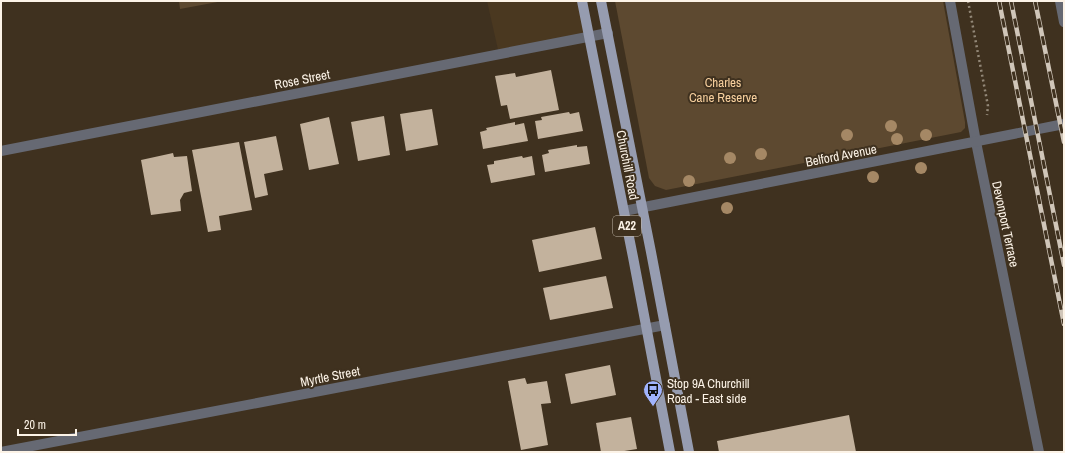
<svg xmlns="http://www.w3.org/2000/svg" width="1065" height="453" font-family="'Archivo Narrow',sans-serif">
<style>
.built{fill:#4a3820}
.green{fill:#5d4930}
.building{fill:#c3b29d}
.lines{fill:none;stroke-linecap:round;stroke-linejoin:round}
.path{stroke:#938878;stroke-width:2.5;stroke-dasharray:2 3;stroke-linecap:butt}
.minor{stroke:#666973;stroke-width:10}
.major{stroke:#969cb0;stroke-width:10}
.rail-casing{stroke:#d0c6b9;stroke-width:4.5}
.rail{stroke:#3f311f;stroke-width:3;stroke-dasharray:9;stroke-linecap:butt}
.tree{fill:#a58865}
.labels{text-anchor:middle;stroke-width:4;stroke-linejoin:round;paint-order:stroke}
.shield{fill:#3f311f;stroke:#c3b9ab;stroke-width:1}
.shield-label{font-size:12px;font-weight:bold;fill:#fcf3e7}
.street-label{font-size:13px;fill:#fcf3e7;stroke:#3f311f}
.park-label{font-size:13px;fill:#f8d09e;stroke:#3f311f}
.poi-label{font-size:13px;fill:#fcf3e7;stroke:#3f311f;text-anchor:start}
</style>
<rect width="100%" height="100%" fill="#3f311f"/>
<path class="built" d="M487,1H582L590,37L499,54Z"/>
<g class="green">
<path d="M179,1H223L180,9Z"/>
<path d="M615,1H943L965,122V128L961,132L666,190L655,186L649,178Z"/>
</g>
<g class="building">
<path d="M551,70L559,110L510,119L507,105L501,106L495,76L515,73L516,77Z"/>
<path d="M432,109L438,145L406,151L400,114Z"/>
<path d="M569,112L570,114L579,112L583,131L538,139L535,121L542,120L541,117Z"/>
<path d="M384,116L390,155L358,161L351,122Z"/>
<path d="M329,117L339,164L309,170L300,124Z"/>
<path d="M515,122V125L524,123L528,141L483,149L480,132L487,130L486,128Z"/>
<path d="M276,136L283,170L264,174L268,195L255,198L244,142Z"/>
<path d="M239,142L252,210L219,216L221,230L208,232L192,150Z"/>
<path d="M577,145V147L587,146L590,164L545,172L542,155L549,153L548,150Z"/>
<path d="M173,153L174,157L187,156L192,191L184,193L180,200L181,211L151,215L141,160Z"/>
<path d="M522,156L523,158L532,156L535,175L491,183L487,165L494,164V161Z"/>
<path d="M595,227L602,259L539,272L532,240Z"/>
<path d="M606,276L613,308L550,320L543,288Z"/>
<path d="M610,365L616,395L571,404L565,374Z"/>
<path d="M525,378L527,384L547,381L551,403L541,404L548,445L521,450L508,381Z"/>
<path d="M849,415L856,452H719L717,441Z"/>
<path d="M631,417L637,449L618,452H601L596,423Z"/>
</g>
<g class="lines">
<path class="path" d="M968,1L988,106L987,115"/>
<g class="minor">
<path d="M950,1L976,142L1039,452"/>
<path d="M1060,1L1064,22"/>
<path d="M1,151L608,33"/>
<path d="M624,211L1064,124"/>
<path d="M1,452L665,325"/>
</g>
<g class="major">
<path d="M582,1L633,257L670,452"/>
<path d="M601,1L651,252L689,452"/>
</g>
<g class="rail-casing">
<g id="rail">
<path d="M999,1L1064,324"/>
<path d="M1011,1L1064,265"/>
<path d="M1035,1L1064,142"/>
</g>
</g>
<use href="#rail" class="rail"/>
</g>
<g class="tree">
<circle cx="891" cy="126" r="6"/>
<circle cx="847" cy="135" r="6"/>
<circle cx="926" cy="135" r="6"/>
<circle cx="897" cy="139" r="6"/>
<circle cx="761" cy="154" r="6"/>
<circle cx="730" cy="158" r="6"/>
<circle cx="921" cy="168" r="6"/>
<circle cx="873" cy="177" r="6"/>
<circle cx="689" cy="181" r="6"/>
<circle cx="727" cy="208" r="6"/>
</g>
<defs>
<g id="bus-pin" transform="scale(1)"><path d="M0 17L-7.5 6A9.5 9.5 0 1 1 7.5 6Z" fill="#a0b3fd" stroke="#3f311f"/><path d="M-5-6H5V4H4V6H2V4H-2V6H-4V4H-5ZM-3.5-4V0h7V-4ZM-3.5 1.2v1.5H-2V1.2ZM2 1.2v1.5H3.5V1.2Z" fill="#111"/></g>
</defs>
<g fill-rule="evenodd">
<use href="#bus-pin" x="653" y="390"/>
</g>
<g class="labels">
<rect class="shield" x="613" y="216" width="28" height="20" rx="3"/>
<g class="shield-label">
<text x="627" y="230">A22</text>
</g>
<g class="street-label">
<text transform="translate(302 79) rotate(-11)" y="5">Rose Street</text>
<text transform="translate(841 155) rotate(-11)" y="5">Belford Avenue</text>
<text transform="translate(628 165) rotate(79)" y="5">Churchill Road</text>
<text transform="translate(1006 224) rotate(78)" y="5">Devonport Terrace</text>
<text transform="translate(330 376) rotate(-11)" y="5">Myrtle Street</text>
</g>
<g class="park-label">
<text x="723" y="87">Charles<tspan x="723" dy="15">Cane Reserve</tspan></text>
</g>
<g class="poi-label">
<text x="667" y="388">Stop 9A Churchill<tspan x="667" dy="15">Road - East side</tspan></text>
</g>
</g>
<rect width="1065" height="453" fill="none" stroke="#fcf3e7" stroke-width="4"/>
<path d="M18 429v6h58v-6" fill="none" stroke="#fcf3e7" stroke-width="2"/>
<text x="24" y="429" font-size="12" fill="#fcf3e7" stroke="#3f311f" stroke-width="3" paint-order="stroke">20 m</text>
</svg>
